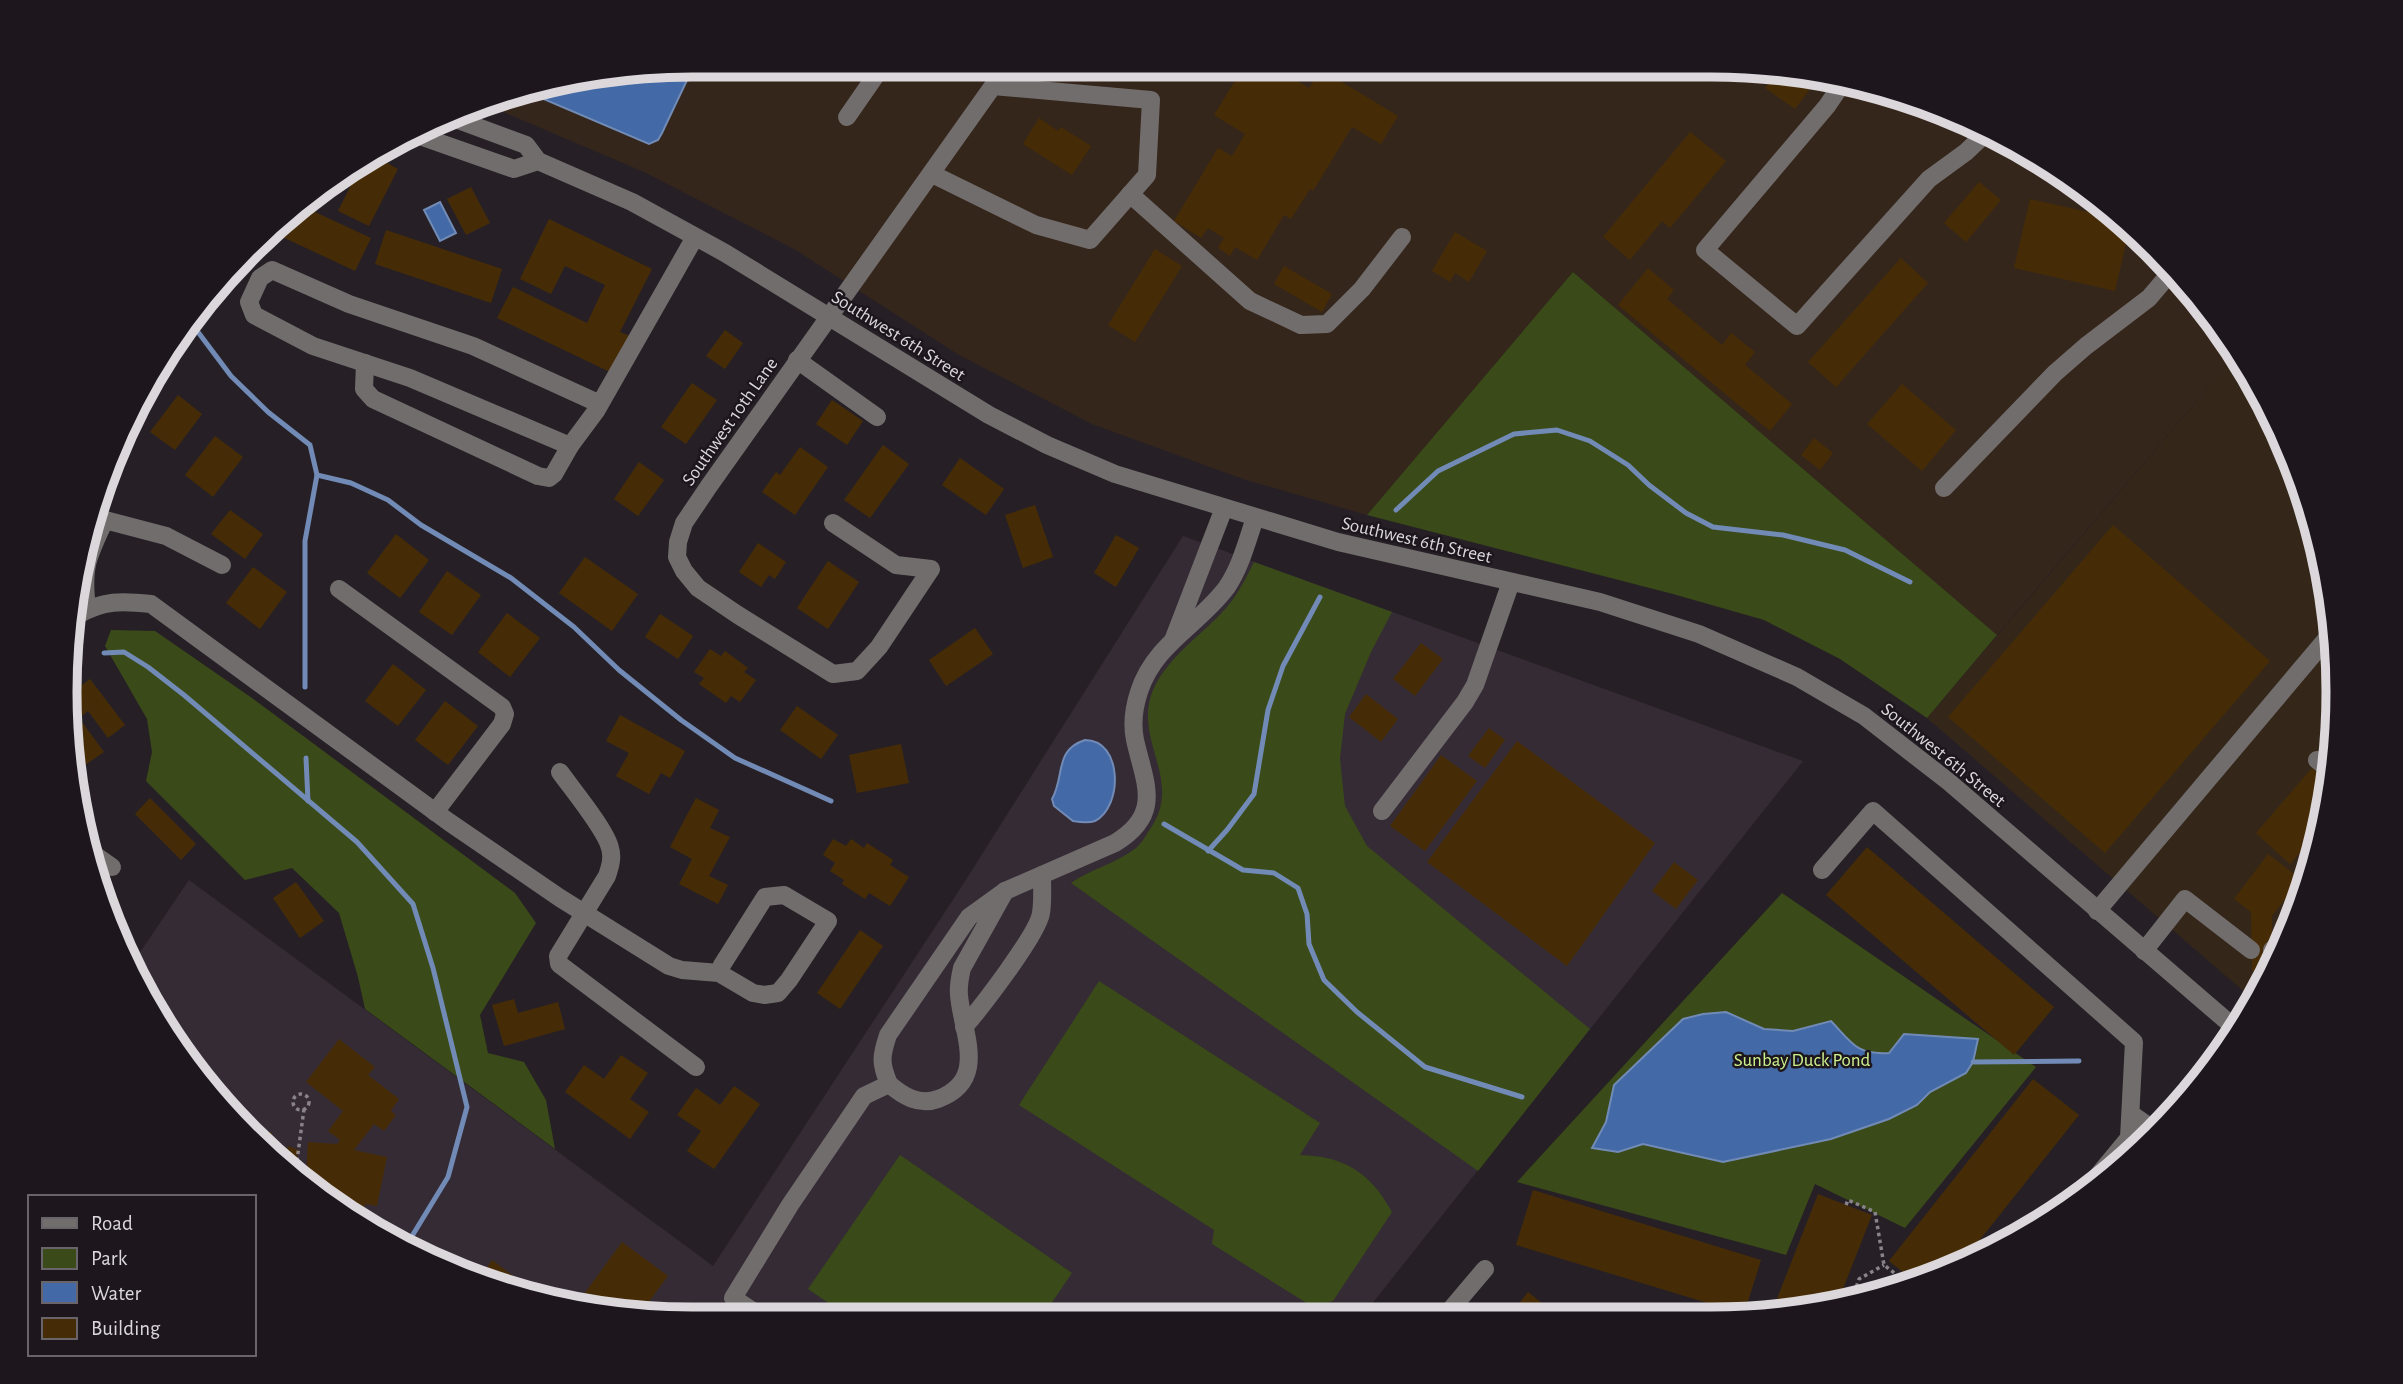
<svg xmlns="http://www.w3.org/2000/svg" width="2403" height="1384" font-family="'Alegreya Sans',sans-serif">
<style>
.commercial{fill:#34271a}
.industrial{fill:#35261b}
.built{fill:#352b35}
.green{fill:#3a4a18}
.water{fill:#436aa6;stroke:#718bb6;stroke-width:2}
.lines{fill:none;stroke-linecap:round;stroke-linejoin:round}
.stream{stroke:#718bb6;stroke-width:5}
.building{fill:#462c06}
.path{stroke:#898489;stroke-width:3.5;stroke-dasharray:3.5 3.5;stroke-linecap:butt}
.minor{stroke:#726d6d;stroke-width:18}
.labels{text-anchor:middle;stroke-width:5;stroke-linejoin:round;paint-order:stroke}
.street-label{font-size:19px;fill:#dbd7db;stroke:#1d171d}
.park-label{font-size:19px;fill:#cdf28d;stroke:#1d171d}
.rim{fill:none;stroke:#dbd7db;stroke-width:9}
</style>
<rect width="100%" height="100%" fill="#262026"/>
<path class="commercial" d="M2236,355L2274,415L2317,530L2337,651L2333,774L2305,894L2256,1002L1927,718Z"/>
<path class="industrial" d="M692,65L1752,66L1912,98L2025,149L2125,221L2209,310L2236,355L1997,635L1573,272L1367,515L1243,479L1092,424L959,355L794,249L644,172L482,103L491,98Z"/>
<path class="built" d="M1183,536L1803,761L1363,1315L651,1318L529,1298L378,1235L220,1105L132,964L189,880L713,1266L962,886Z"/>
<g class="green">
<path d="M1573,272L1997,635L1927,718L1840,659L1764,620L1673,594L1367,515Z"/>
<path d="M1254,562L1392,612L1371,652L1345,714L1340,759L1345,806L1367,846L1590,1029L1478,1171L1071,883C1091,869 1117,863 1136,848C1143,842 1147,833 1152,826C1184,776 1127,735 1157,682C1174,652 1204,633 1226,608C1238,594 1246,578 1254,562Z"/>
<path d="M111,630L155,631L252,698L515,893L536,923L480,1015L488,1053L524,1062L546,1100L555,1149L365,1009L358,977L339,913L292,868L245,880L146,781L152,752L147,719L105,646Z"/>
<path d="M1782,893L2036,1067L1905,1228L1815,1184L1786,1255L1517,1182Z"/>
<path d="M1099,981L1320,1123L1300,1155C1344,1156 1371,1173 1392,1212L1333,1301L1313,1307L1212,1244L1214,1230L1019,1105Z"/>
<path d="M900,1155L1072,1273L1042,1317H849L808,1289Z"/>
</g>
<g class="water">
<path d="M688,65L690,74L662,133L658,140L649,144L527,92Z"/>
<path d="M440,202L456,233L440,241L424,210Z"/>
<path d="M1085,740C1123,740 1123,807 1095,821C1089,823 1079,822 1073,821L1054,806L1052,799C1065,776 1054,750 1085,740Z"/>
<path d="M1726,1012L1764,1029L1793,1031L1831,1021C1852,1043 1856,1055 1889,1053L1904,1034L1978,1039L1973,1062L1966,1073L1930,1092L1917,1105L1889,1119L1831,1139L1723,1162L1643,1144L1618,1152L1592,1148L1606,1122L1614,1085L1683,1019L1703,1014Z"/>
</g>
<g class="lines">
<g class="stream">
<path d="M192,324L231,376L268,412L310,445L317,475L305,541V687"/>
<path d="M317,475L351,483L388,500L421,525L511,578L574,627L619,670L681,720L735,758L831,801"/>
<path d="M1396,510L1438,471L1514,434L1557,430L1590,441L1628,465L1649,485L1686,513L1713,527L1783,535L1845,550L1910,582"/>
<path d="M104,653L124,652L148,667L184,695L357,842L413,904L433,968L467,1107L448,1177L406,1246"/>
<path d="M306,758L308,801"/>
<path d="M1164,824L1243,870L1274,873L1298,888L1307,914L1309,944L1324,980L1357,1012L1425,1067L1522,1097"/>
<path d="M1208,851L1227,830L1254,794L1268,710L1283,666L1320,597"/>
<path d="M1973,1062L2079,1061"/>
</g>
</g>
<g class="building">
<path d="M1267,65H1272L1309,88L1318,74L1329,81L1332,76L1398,116L1381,144L1352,127L1313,191L1310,189L1291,219L1284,215L1257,260L1235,247L1230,256L1218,248L1224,238L1208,228L1201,238L1174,221L1218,148L1232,156L1245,134L1214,115L1244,66L1261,76Z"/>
<path d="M1777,71L1817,79L1795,109L1765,88Z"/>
<path d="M1039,118L1058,131L1061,127L1091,146L1072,175L1023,144Z"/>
<path d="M1690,132L1726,161L1670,228L1662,221L1630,260L1603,237Z"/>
<path d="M378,158L398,169L369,226L338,211L351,185L339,179Z"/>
<path d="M1979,182L2001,200L1966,242L1944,223Z"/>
<path d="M471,187L490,223L466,235L447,199Z"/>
<path d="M2030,199L2124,220L2130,226L2115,291L2014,268Z"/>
<path d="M300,205L371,238L355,271L274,233Z"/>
<path d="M549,219L652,269L620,332L630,336L612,373L497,318L513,287L587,323L605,285L565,266L551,294L520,279Z"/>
<path d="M386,230L502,269L491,303L375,264Z"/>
<path d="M1455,232L1487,251L1469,282L1455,273L1450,282L1432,271Z"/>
<path d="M1155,249L1182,266L1135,342L1108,325Z"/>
<path d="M1901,258L1928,283L1836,387L1808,362Z"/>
<path d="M1284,266L1332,294L1322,312L1274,284Z"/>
<path d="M1648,268L1674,290L1667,299L1722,345L1731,333L1755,352L1745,365L1792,404L1770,431L1618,305Z"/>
<path d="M725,330L743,343L725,369L706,356Z"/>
<path d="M692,383L717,400L686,444L661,427Z"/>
<path d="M1902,384L1956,430L1922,471L1867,424Z"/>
<path d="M178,395L202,414L175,450L150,432Z"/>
<path d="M832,400L863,421L847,445L816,424Z"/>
<path d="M215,436L243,457L213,497L185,475Z"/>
<path d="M1814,438L1833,453L1820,470L1801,455Z"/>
<path d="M883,445L909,464L870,518L844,500Z"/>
<path d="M800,447L828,467L795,515L762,492L776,472L780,475Z"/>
<path d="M960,458L1004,489L986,515L942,485Z"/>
<path d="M639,462L664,480L638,516L614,499Z"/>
<path d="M1035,505L1053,557L1023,568L1005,515Z"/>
<path d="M230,510L263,534L245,559L211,534Z"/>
<path d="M2113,525L2270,661L2105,853L1948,717Z"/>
<path d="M396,534L429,560L400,598L367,573Z"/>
<path d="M1116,535L1139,548L1116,587L1094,573Z"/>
<path d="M758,543L786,562L775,579L769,575L761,587L739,572Z"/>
<path d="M585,557L638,594L612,631L559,593Z"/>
<path d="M828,561L859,582L828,629L797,608Z"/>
<path d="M253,567L287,592L260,629L226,603Z"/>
<path d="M447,571L481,595L452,635L419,612Z"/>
<path d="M507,613L540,638L510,677L478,652Z"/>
<path d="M660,614L693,636L678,659L645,637Z"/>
<path d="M975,628L993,654L946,686L929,660Z"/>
<path d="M1421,643L1443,659L1415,696L1393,679Z"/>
<path d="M710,649L721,656L725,651L748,668L744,672L756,680L740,702L731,696L726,703L699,684L704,678L694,672Z"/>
<path d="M393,664L426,690L398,726L365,701Z"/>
<path d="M90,679L125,725L108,738L88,711L79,718L104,752L75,772L66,733L70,694Z"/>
<path d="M1366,694L1398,719L1381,742L1349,717Z"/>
<path d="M445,701L478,726L448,765L415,740Z"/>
<path d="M797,706L838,735L821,759L780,730Z"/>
<path d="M620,715L685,751L670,778L661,773L649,794L616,776L629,753L606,741Z"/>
<path d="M1489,728L1505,740L1485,768L1468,756Z"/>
<path d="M1517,741L1655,843L1567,966L1427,862Z"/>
<path d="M901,744L909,783L857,793L849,755Z"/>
<path d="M1441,755L1477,781L1425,851L1390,826Z"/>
<path d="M2312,768L2330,784L2320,830L2290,864L2256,833Z"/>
<path d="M150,798L196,844L181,860L135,814Z"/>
<path d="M696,798L719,810L710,828L730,837L709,876L728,885L718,904L679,884L692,859L670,847Z"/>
<path d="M833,839L846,846L851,839L864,848L867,843L893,860L890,865L909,877L890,906L869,893L865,899L842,884L844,880L830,871L835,863L823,855Z"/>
<path d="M1867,847L2054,1007L2014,1055L1826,895Z"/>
<path d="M2268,854L2301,879L2272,916V966L2270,971H2252L2251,912L2234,899Z"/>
<path d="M1674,862L1698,880L1676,909L1652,891Z"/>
<path d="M296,882L324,921L300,938L273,898Z"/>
<path d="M103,891L119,900L109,917Z"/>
<path d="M860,930L883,946L840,1009L817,993Z"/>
<path d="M514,999L518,1013L558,1002L565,1029L504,1046L492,1005Z"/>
<path d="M339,1039L375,1067L368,1075L399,1099L391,1111L396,1115L384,1131L374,1124L354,1150L387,1157L377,1206L365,1204L361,1221L306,1176L308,1142L337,1144L340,1140L328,1131L343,1111L306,1082Z"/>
<path d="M621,1055L648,1073L630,1099L649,1112L630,1139L565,1092L584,1065L604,1079Z"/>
<path d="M2033,1079L2079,1115L1963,1261L1918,1284L1889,1261Z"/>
<path d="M734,1086L760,1104L714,1169L687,1151L701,1131L677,1115L696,1088L720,1105Z"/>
<path d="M261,1129L272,1133L269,1145L259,1137Z"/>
<path d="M288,1146L299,1150L294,1166L273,1149L286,1152Z"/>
<path d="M1533,1190L1761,1260L1744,1314L1516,1245Z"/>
<path d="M1818,1194L1872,1215L1837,1304L1792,1314H1771Z"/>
<path d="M622,1242L668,1276L642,1311L647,1314L645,1317L576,1305Z"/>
<path d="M492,1260L547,1301L529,1298L480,1277Z"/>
<path d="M1528,1292L1557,1315H1510Z"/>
</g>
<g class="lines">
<g class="path">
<circle cx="301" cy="1102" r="8"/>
<path d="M296,1168L304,1109"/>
<path d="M1846,1205L1848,1200L1875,1212L1884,1265L1911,1286"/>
<path d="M1852,1300L1859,1279L1884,1265"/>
</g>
<g class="minor">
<path d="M1842,84L1827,106L1705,250L1797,326L1929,179L1966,152L1987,132"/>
<path d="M847,117L883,65"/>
<path d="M453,118L526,145L538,161L632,202L725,253L989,415L1047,445L1115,474L1338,542L1600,602L1699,634L1797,677L1864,716L1949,782L2236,1029"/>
<path d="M420,136L514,169L538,161"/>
<path d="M1130,194L1250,301L1301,325L1327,324L1362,289L1402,237"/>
<path d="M797,360L877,417"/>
<path d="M365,363L364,389L373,399L538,476L549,478L554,474L570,446"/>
<path d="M600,404L473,346L349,304L272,270L260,278L249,302L254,315L313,346L410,378L570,446L596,411L695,237"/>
<path d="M1944,488L2055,373L2086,346L2149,298L2172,271"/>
<path d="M833,523L896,565L931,569L879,647L857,671L833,674L738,615L698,588L684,571L677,557L678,542L684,523L709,486L993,86L1151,100L1147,175L1090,240L1036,225L932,174"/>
<path d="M339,589L502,707L505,714L502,724L435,812"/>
<path d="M87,609C82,567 87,558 105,520L166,536L222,565"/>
<path d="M78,615C103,600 122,601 151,604L449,822L560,898L669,966L682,970L719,973L753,993L764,995L778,993L789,980L828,921L784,895L765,897L722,965L719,973"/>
<path d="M1174,638L1224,508"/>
<path d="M2317,760L2333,773"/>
<path d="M560,772C572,789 606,830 610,848C613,858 610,867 607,876L558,956L559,964L696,1067"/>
<path d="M1382,811L1465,702L1475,685L1511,582"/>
<path d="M95,855L112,867"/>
<path d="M1822,870L1873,811L2134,1042L2129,1138L2081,1196"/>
<path d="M2097,911L2328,637L2334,633"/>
<path d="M2272,950L2284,939"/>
<path d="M2144,951L2185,899L2251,950"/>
<path d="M964,1027C980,1009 1038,934 1041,913C1043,901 1042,887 1042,875"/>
<path d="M889,1084C903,1096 919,1106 938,1099C989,1080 962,1033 959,995C958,985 960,977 962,968L1005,891"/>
<path d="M2131,1114L2157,1132"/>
<path d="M1446,1315L1485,1269"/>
<path d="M763,1318L733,1298L790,1205L864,1096L889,1084C880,1063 881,1056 888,1035L969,917L1005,891L1115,843C1163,814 1145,784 1135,740C1132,725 1134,707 1139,692C1154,644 1199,625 1227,587C1241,566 1247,541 1255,518"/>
</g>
</g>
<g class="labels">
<g class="street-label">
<text transform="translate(899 335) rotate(32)" y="7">Southwest 6th Street</text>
<text transform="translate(729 421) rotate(-55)" y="7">Southwest 10th Lane</text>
<text transform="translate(1417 539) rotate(13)" y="7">Southwest 6th Street</text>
<text transform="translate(1944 754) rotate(39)" y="7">Southwest 6th Street</text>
</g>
<g class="park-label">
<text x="1802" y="1066">Sunbay Duck Pond</text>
</g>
</g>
<path d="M0 0H2403V1384H0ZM692 77H1711A615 615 0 0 1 2326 692V692A615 615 0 0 1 1711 1307H692A615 615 0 0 1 77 692V692A615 615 0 0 1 692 77Z" fill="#1d171d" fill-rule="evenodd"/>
<path class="rim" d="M692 77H1711A615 615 0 0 1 2326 692V692A615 615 0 0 1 1711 1307H692A615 615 0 0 1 77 692V692A615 615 0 0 1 692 77Z"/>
<rect x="28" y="1195" width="228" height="161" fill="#1d171d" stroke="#696469" stroke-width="2"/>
<rect x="42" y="1218" width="35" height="10" fill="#726d6d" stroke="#696469" stroke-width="2"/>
<text x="91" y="1230" font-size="21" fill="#dbd7db">Road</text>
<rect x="42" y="1248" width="35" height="21" fill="#3a4a18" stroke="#696469" stroke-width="2"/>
<text x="91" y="1265" font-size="21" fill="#dbd7db">Park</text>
<rect x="42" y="1282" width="35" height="21" fill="#436aa6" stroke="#696469" stroke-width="2"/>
<text x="91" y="1300" font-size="21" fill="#dbd7db">Water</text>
<rect x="42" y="1318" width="35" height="21" fill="#462c06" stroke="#696469" stroke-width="2"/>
<text x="91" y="1335" font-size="21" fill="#dbd7db">Building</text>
</svg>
